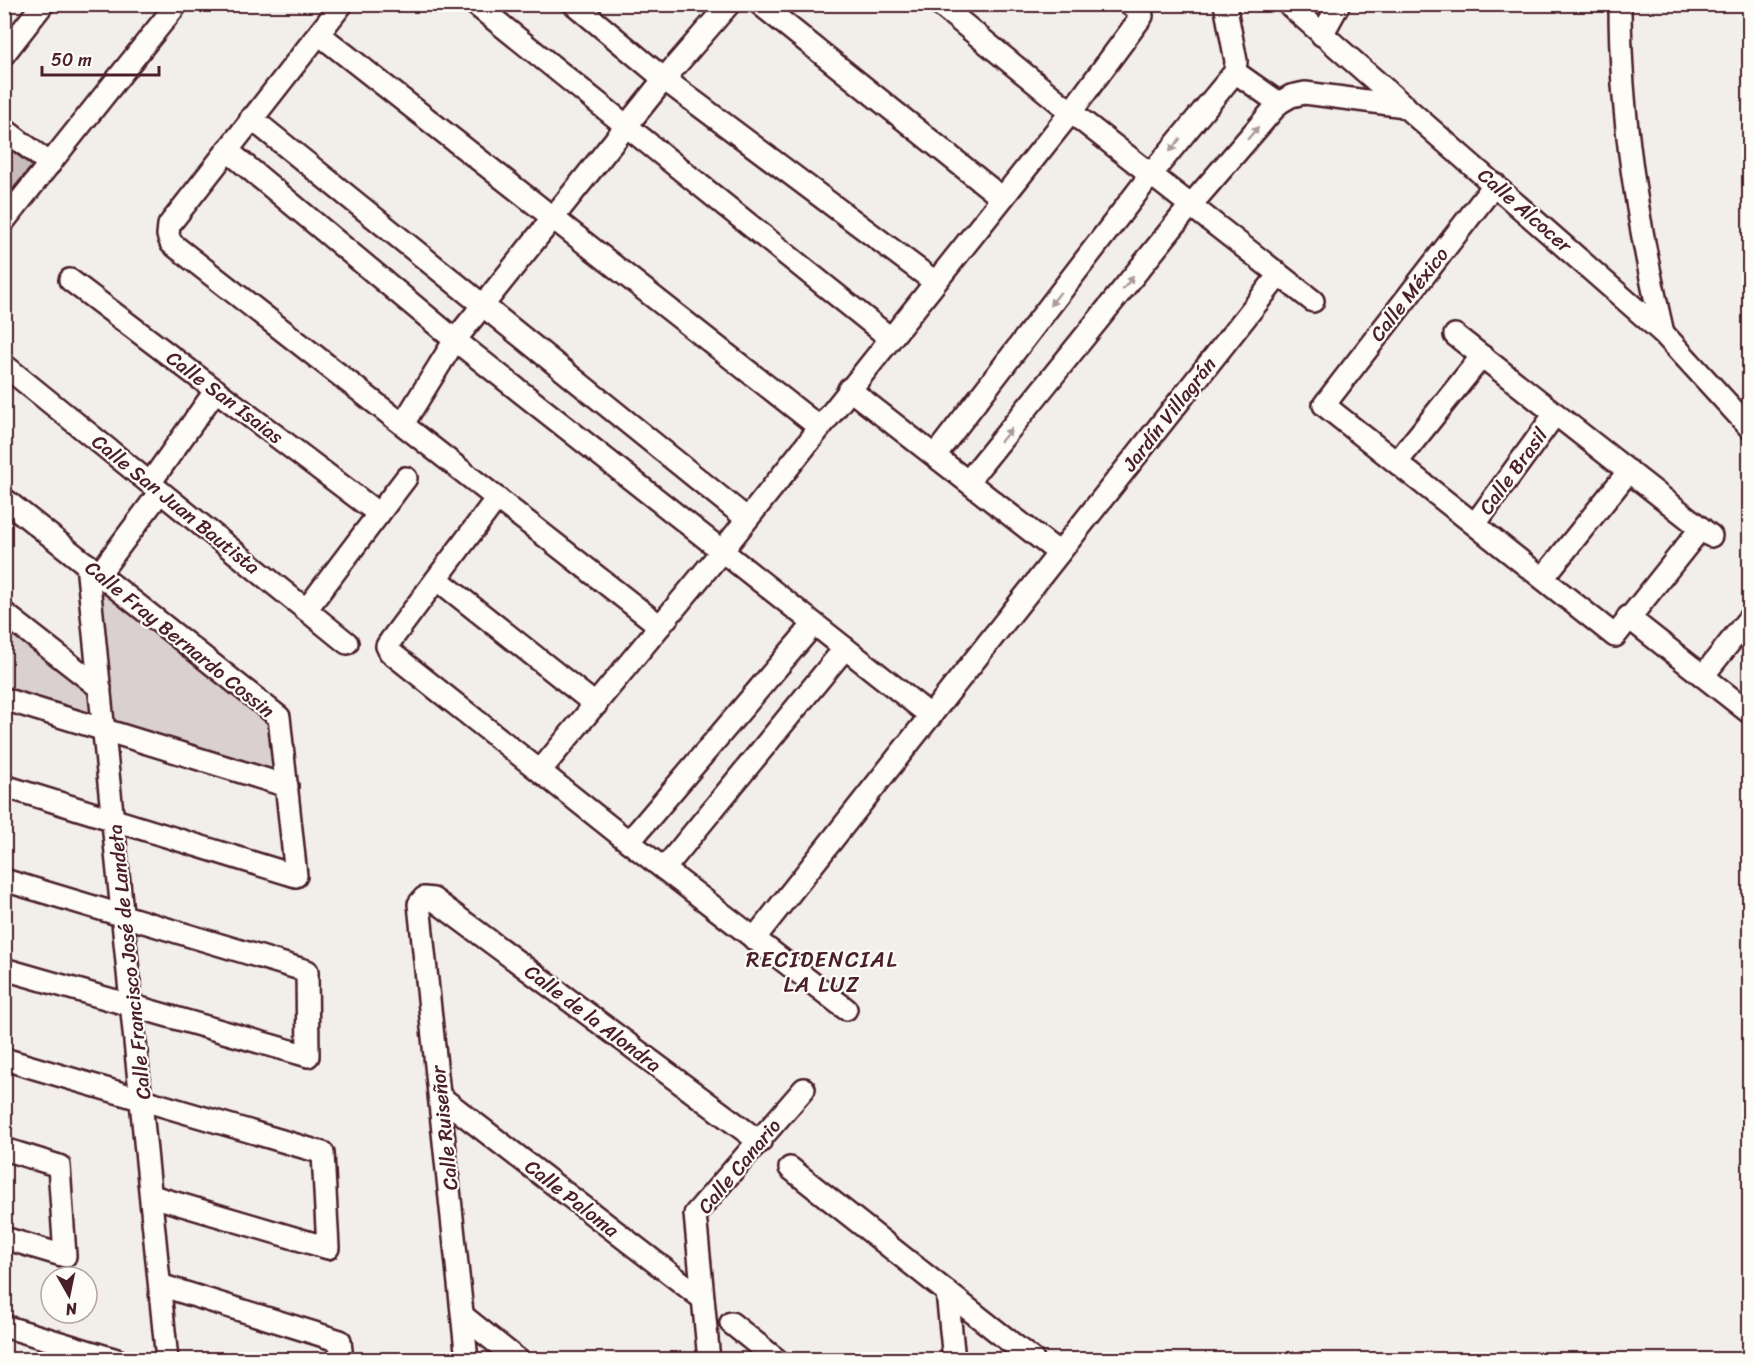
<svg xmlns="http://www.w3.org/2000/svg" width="1754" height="1364" font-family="Sriracha,sans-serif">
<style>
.green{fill:#d9d0cf;stroke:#92787d;stroke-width:1.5}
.building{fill:#c8bbbb;stroke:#4a1f2b;stroke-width:1.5}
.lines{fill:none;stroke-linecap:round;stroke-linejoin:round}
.minor-casing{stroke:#4a1f2b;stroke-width:26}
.minor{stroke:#fdfcf7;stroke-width:21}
.oneway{fill:#ac999b}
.labels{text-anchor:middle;stroke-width:4.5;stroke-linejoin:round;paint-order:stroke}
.street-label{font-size:20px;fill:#4a1f2b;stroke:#fdfcf7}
.quarter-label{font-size:22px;letter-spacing:1.5px;fill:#4a1f2b;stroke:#fdfcf7}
</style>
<rect width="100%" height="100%" fill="#f2efeb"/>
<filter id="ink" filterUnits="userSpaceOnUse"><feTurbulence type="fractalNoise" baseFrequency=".0167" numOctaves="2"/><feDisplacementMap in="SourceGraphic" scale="12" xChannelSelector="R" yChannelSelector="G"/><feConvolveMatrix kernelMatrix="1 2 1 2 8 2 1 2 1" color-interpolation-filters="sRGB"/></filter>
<g filter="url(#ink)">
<g class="green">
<path d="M98,587L273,726L277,774L113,723Z"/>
<path d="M4,625L93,696L95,714L5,687Z"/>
</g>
<path class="building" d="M4,145L32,166L11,191L4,186Z"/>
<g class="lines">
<g class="minor-casing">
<g id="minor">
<path d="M342,4L169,225L168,235L171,243L660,626"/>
<path d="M475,4L890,338"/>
<path d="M574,4L664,79L935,282"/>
<path d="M760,4L1002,198"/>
<path d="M939,4L1071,112L1313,301"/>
<path d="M1288,4L1663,333L1750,428"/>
<path d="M1620,4C1620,116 1638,225 1663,333"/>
<path d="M319,34L819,427"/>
<path d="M1322,35L1339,4"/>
<path d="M4,54L43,4"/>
<path d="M1235,72L1279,103"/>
<path d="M251,118L746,518"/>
<path d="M4,129L50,164"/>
<path d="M227,150L455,340L931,716"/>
<path d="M1495,184L1324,405L1615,636L1701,528"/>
<path d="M4,221L177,4"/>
<path d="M70,280L379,514"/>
<path d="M1455,335L1711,536"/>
<path d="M4,365L347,643"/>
<path d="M849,389L1059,553"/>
<path d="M403,424L455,340L664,79L729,4"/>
<path d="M936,454L1152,173L1235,72L1236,61L1225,4"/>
<path d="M1397,462L1482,356"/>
<path d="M969,480L1190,206L1279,103L1291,96L1305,93L1405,106"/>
<path d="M150,483L216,390"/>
<path d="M497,498L391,640L387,646L390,652L629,842L846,1009"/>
<path d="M4,499L279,717L296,876L4,786"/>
<path d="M1475,524L1555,414"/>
<path d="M87,564L167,1360"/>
<path d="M99,574L160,492"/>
<path d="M1543,578L1629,471"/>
<path d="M437,579L596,705"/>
<path d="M306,610L406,478"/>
<path d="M4,613L100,688"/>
<path d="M1628,617L1750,713"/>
<path d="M1703,676L1750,617"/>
<path d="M4,699L287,786"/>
<path d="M540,771L722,551L1071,112L1142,16L1130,4"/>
<path d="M629,842L814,624"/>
<path d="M664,869L845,648"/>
<path d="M4,880L307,971L308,1056L4,969"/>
<path d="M754,939L1279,275"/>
<path d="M4,1059L323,1153L328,1248L152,1196"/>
<path d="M442,1098L703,1299"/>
<path d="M4,1149L59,1166L65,1256L4,1238"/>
<path d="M790,1168L1033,1360"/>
<path d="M160,1285L340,1341L342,1360"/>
<path d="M947,1292L954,1360"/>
<path d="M463,1316L518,1360"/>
<path d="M731,1323L777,1360"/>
<path d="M4,1326L117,1360"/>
<path d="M467,1360L419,904L424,898L433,899L760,1142"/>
<path d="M709,1360L695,1214L804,1089"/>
</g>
</g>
<use href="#minor" class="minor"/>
</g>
<defs><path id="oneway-solid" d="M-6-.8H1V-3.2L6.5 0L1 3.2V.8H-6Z" transform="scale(1.5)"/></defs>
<g class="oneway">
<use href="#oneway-solid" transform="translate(1253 133) rotate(-49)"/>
<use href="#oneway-solid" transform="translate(1175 145) rotate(129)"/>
<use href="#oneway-solid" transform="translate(1128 283) rotate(-51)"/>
<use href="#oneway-solid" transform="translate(1055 299) rotate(128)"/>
<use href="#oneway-solid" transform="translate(1006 435) rotate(-51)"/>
</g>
</g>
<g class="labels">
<g class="street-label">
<text transform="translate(1525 210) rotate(41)" y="7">Calle Alcocer</text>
<text transform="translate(1409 294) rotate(-52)" y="7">Calle México</text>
<text transform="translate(225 397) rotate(37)" y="7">Calle San Isaias</text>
<text transform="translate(1169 414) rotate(-52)" y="7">Jardín Villagrán</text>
<text transform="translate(1513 471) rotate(-54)" y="7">Calle Brasil</text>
<text transform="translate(176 504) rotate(39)" y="7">Calle San Juan Bautista</text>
<text transform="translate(180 639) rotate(39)" y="7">Calle Fray Bernardo Cossin</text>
<text transform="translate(129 962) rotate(-96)" y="7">Calle Francisco José de Landeta</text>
<text transform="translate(593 1018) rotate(37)" y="7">Calle de la Alondra</text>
<text transform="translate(444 1128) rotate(-96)" y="7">Calle Ruiseñor</text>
<text transform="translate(739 1166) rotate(-50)" y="7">Calle Canario</text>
<text transform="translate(572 1198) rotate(38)" y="7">Calle Paloma</text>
</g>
<g class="quarter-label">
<text x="822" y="967">RECIDENCIAL<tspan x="822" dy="25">LA LUZ</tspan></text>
</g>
</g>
<rect width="1754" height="1364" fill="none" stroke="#fdfcf7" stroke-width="24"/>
<rect x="12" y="12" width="1730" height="1340" fill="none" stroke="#4a1f2b" stroke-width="2" filter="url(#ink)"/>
<g transform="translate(69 1295) rotate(171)"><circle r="28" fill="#fdfcf7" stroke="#b5a4a5" stroke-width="1.5"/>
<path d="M0-4.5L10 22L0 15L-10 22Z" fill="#4a1f2b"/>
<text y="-9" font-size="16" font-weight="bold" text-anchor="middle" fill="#4a1f2b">N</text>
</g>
<path d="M42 66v9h117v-9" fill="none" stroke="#4a1f2b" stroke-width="3"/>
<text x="51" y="66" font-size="18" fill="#4a1f2b" stroke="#fdfcf7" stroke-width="4.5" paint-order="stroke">50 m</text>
</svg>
